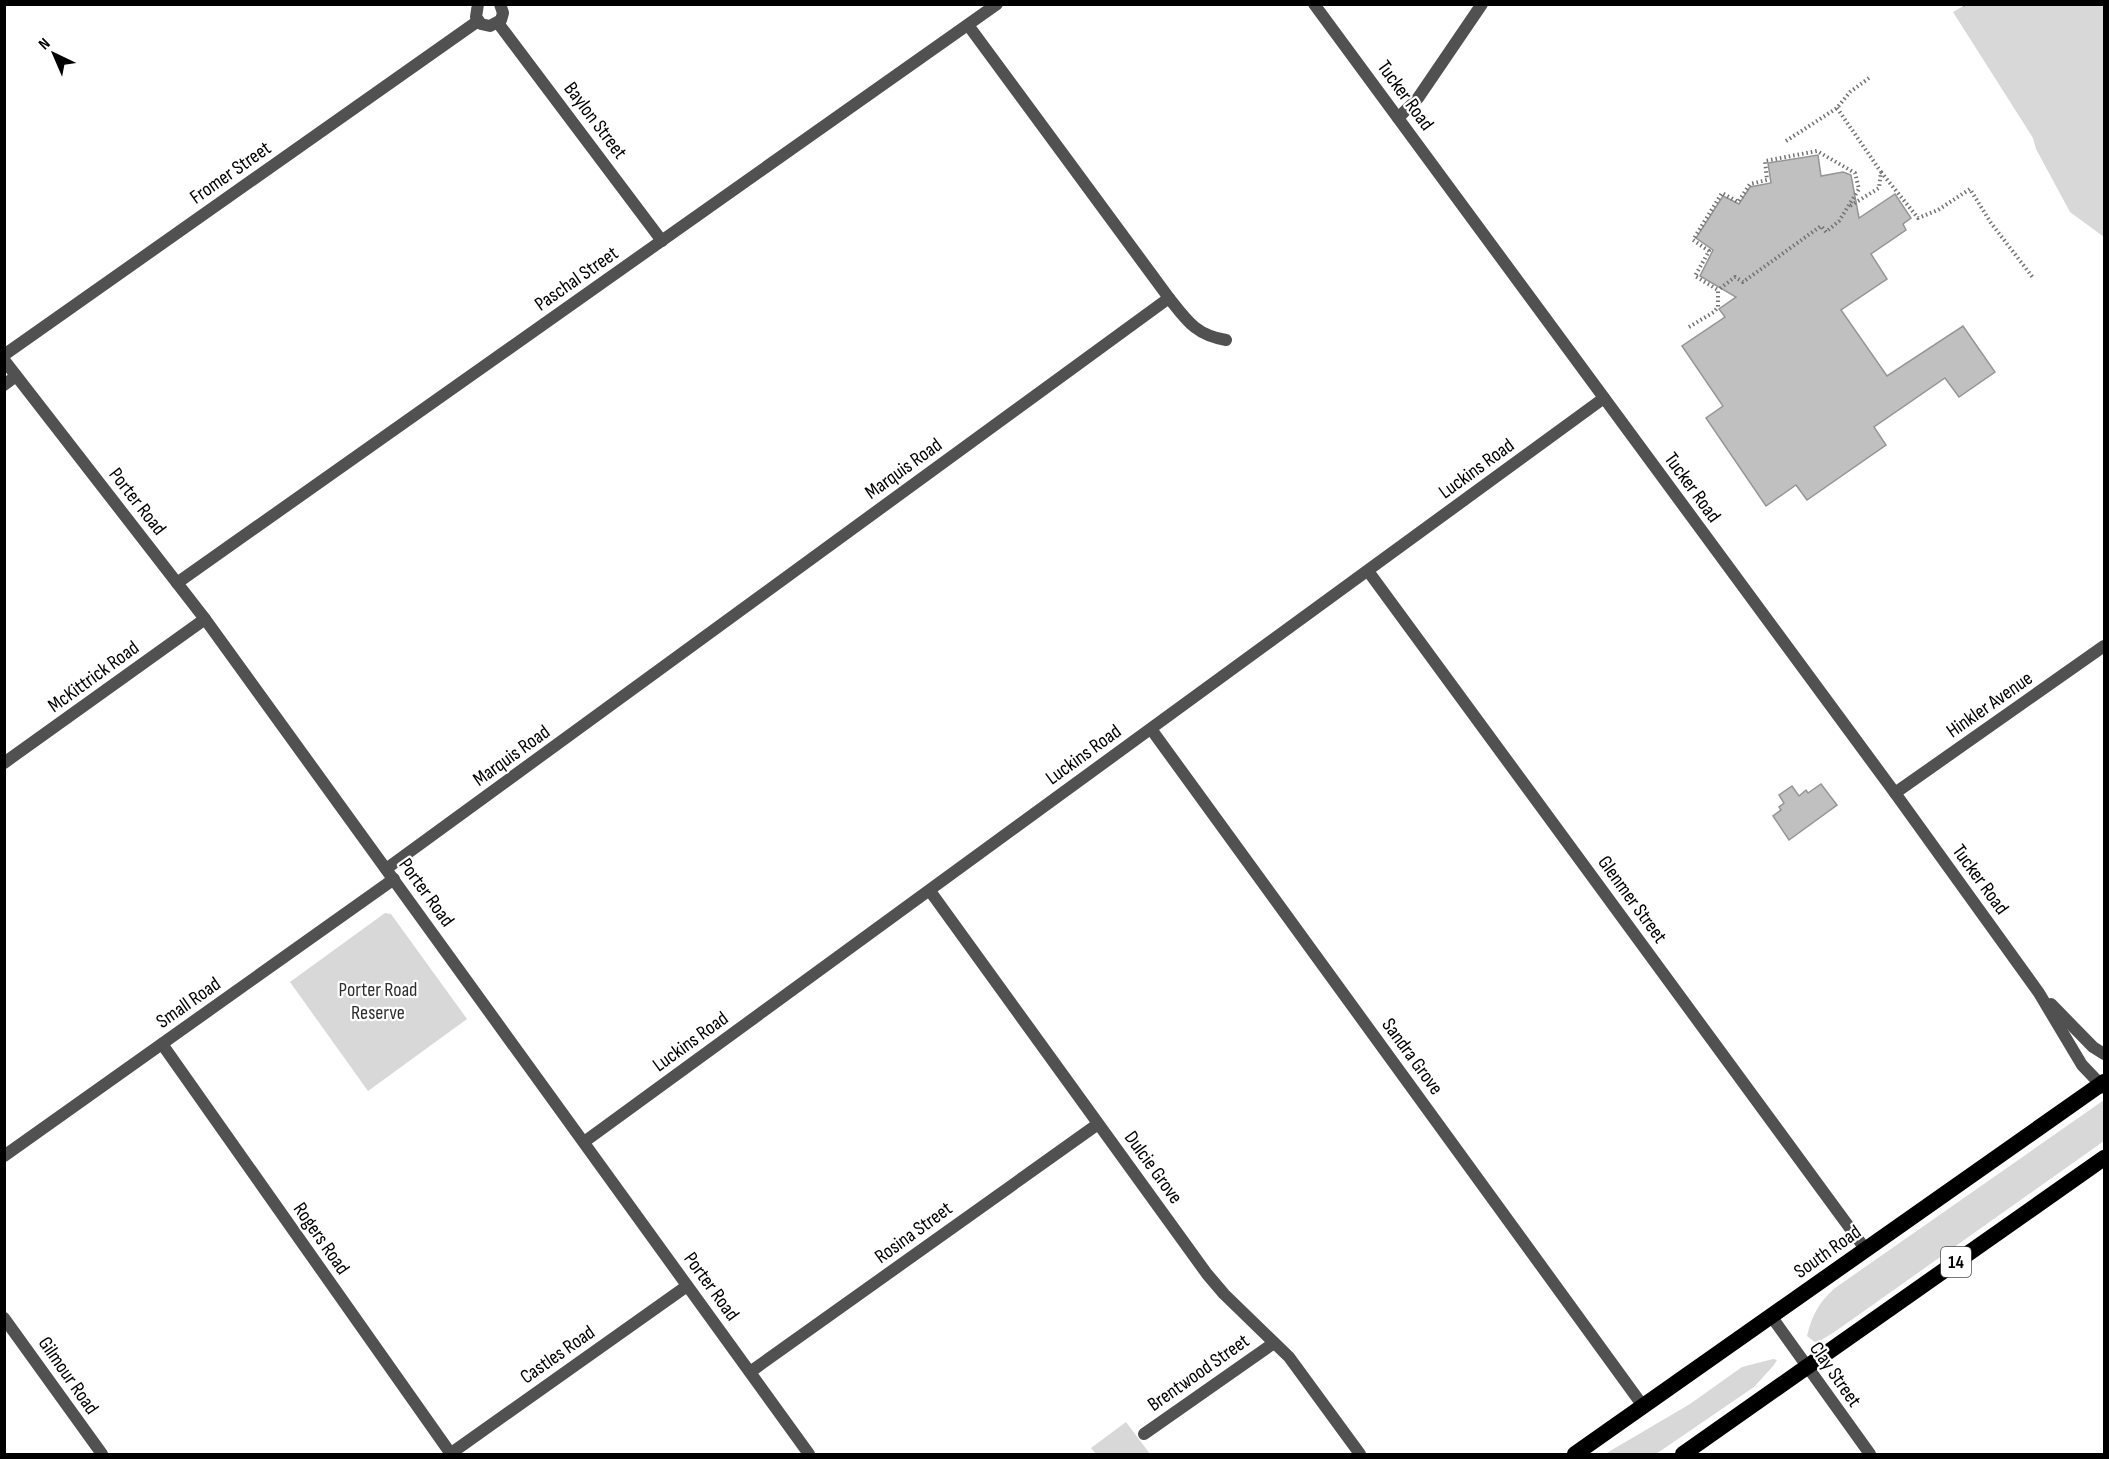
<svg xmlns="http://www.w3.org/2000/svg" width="2109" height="1459" font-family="'Sofia Sans Condensed',sans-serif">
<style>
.green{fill:#d8d8d8}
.building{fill:#c0c0c0;stroke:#959595;stroke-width:1.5}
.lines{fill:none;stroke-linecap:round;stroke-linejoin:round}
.path{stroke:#737373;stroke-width:4;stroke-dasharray:1.5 3;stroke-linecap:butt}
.minor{stroke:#515151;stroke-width:12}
.tertiary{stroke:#515151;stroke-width:12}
.trunk{stroke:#000;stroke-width:16}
.labels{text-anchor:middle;stroke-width:4.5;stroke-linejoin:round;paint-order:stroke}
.shield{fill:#fff;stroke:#4c4c4c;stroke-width:1.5}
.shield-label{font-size:18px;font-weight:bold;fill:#000}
.street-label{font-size:20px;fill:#000;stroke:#fff}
.park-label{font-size:20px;fill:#2f2f2f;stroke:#fff}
</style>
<rect width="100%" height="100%" fill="#fff"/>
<g class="green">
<path d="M1965,5H2104V237L2070,212L2036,149L2033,138L1953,12Z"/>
<path d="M385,913L391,914L467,1019L368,1091L290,982Z"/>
<path d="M2104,1100V1141L1833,1333L1816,1343L1807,1336C1812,1315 1819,1302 1835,1288Z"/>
<path d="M1773,1359L1777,1360L1774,1365L1754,1387L1656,1454H1605L1690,1404L1742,1367Z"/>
<path d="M1126,1422L1150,1454H1096L1091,1448Z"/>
</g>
<g class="building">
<path d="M1818,155L1821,176L1843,172L1851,175L1859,218L1895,194L1911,218L1903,224L1906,230L1871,254L1887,279L1841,310L1887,376L1963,326L1995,372L1959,397L1945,378L1874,427L1886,445L1807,500L1796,485L1766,506L1706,418L1723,406L1682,346L1725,317L1719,309L1736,297L1700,276L1713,250L1696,238L1723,196L1739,204L1750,187L1771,183L1768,163Z"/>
<path d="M1821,784L1837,805L1789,840L1773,816L1781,810L1779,807L1784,803L1779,795L1792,786L1799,796L1806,790L1808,793Z"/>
</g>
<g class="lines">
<g class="path">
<path d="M1963,5L1965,4"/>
<path d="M1837,108L1881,172L1879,188L1850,206"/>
<path d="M1786,141L1837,108L1850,92L1869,78"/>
<path d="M1881,172L1918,218L1938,210L1970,189L1991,223L2034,279"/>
<path d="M1689,327L1714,312L1718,307V290L1695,276L1709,251L1693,240L1722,193L1738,202L1750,184L1767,180L1765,161L1817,151L1855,173L1859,189L1839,221L1826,232L1821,226L1743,282L1735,277L1718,290"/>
</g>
<g class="minor">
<path d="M478,4L476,17L481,24L490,26L501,20L503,13L500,4"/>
<path d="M498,23L662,241"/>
<path d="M1398,118L1418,98L1482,4"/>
<path d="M1169,298C1187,321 1196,335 1226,340"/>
<path d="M4,355L478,21"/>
<path d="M4,360L205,619L809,1454"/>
<path d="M4,385L16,376"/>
<path d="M1368,571L1866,1250"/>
<path d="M177,583L997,4"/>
<path d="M1151,729L1643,1406"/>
<path d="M4,763L205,619"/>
<path d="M1895,793L2104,646"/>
<path d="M386,869L1169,298L968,25"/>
<path d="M930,891L1207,1274L1224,1294L1289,1357L1360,1454"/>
<path d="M162,1044L451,1454"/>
<path d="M584,1142L1604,398"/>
<path d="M4,1156L394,879"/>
<path d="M1771,1316L1870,1454"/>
<path d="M4,1318L102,1454"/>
<path d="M750,1372L1098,1124"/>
<path d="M1144,1434L1274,1343"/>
<path d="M450,1454L687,1286"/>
</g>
<g class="tertiary">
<path d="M1314,4L1895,793L2039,993L2082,1065L2104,1088"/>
<path d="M2051,1004L2093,1047L2104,1054"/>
</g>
<g class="trunk">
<path d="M1575,1454L2104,1082"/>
<path d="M1683,1454L2104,1158"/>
</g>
</g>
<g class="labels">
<rect class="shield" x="1941" y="1247" width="30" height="30" rx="4.5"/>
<g class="shield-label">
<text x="1956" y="1268">14</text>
</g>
<g class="street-label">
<text transform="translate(1406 95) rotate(54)" y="7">Tucker Road</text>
<text transform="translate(596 120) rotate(53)" y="7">Baylon Street</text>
<text transform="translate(230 172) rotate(-35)" y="7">Fromer Street</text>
<text transform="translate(576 278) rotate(-35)" y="7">Paschal Street</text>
<text transform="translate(903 468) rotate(-36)" y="7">Marquis Road</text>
<text transform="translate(1476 468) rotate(-36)" y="7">Luckins Road</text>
<text transform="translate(1693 487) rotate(54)" y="7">Tucker Road</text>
<text transform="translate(138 501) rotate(52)" y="7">Porter Road</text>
<text transform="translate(93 676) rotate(-36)" y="7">McKittrick Road</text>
<text transform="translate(1989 704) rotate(-35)" y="7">Hinkler Avenue</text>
<text transform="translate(1083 754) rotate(-36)" y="7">Luckins Road</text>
<text transform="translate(511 755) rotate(-36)" y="7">Marquis Road</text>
<text transform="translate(1981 879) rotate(54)" y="7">Tucker Road</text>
<text transform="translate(427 892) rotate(54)" y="7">Porter Road</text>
<text transform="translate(1633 899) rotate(54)" y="7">Glenmer Street</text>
<text transform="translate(188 1002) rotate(-35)" y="7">Small Road</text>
<text transform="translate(690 1041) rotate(-36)" y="7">Luckins Road</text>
<text transform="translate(1413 1056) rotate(54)" y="7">Sandra Grove</text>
<text transform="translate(1154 1167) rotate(54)" y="7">Dulcie Grove</text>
<text transform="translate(913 1232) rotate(-36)" y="7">Rosina Street</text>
<text transform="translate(322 1238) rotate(55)" y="7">Rogers Road</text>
<text transform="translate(1827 1251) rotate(-35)" y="7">South Road</text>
<text transform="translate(712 1286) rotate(54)" y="7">Porter Road</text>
<text transform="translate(557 1354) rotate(-35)" y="7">Castles Road</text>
<text transform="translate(1198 1372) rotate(-35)" y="7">Brentwood Street</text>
<text transform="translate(1836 1374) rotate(55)" y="7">Clay Street</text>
<text transform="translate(69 1375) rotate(55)" y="7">Gilmour Road</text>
</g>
<g class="park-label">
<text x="378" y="996">Porter Road<tspan x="378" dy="23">Reserve</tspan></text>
</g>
</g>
<rect width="2109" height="1459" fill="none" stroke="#000000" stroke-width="12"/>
<g transform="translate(54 54) rotate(316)" stroke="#ffffff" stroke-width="4.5" paint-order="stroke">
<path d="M0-4.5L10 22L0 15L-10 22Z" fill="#000000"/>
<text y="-9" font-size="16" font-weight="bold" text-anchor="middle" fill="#000000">N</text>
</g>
</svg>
